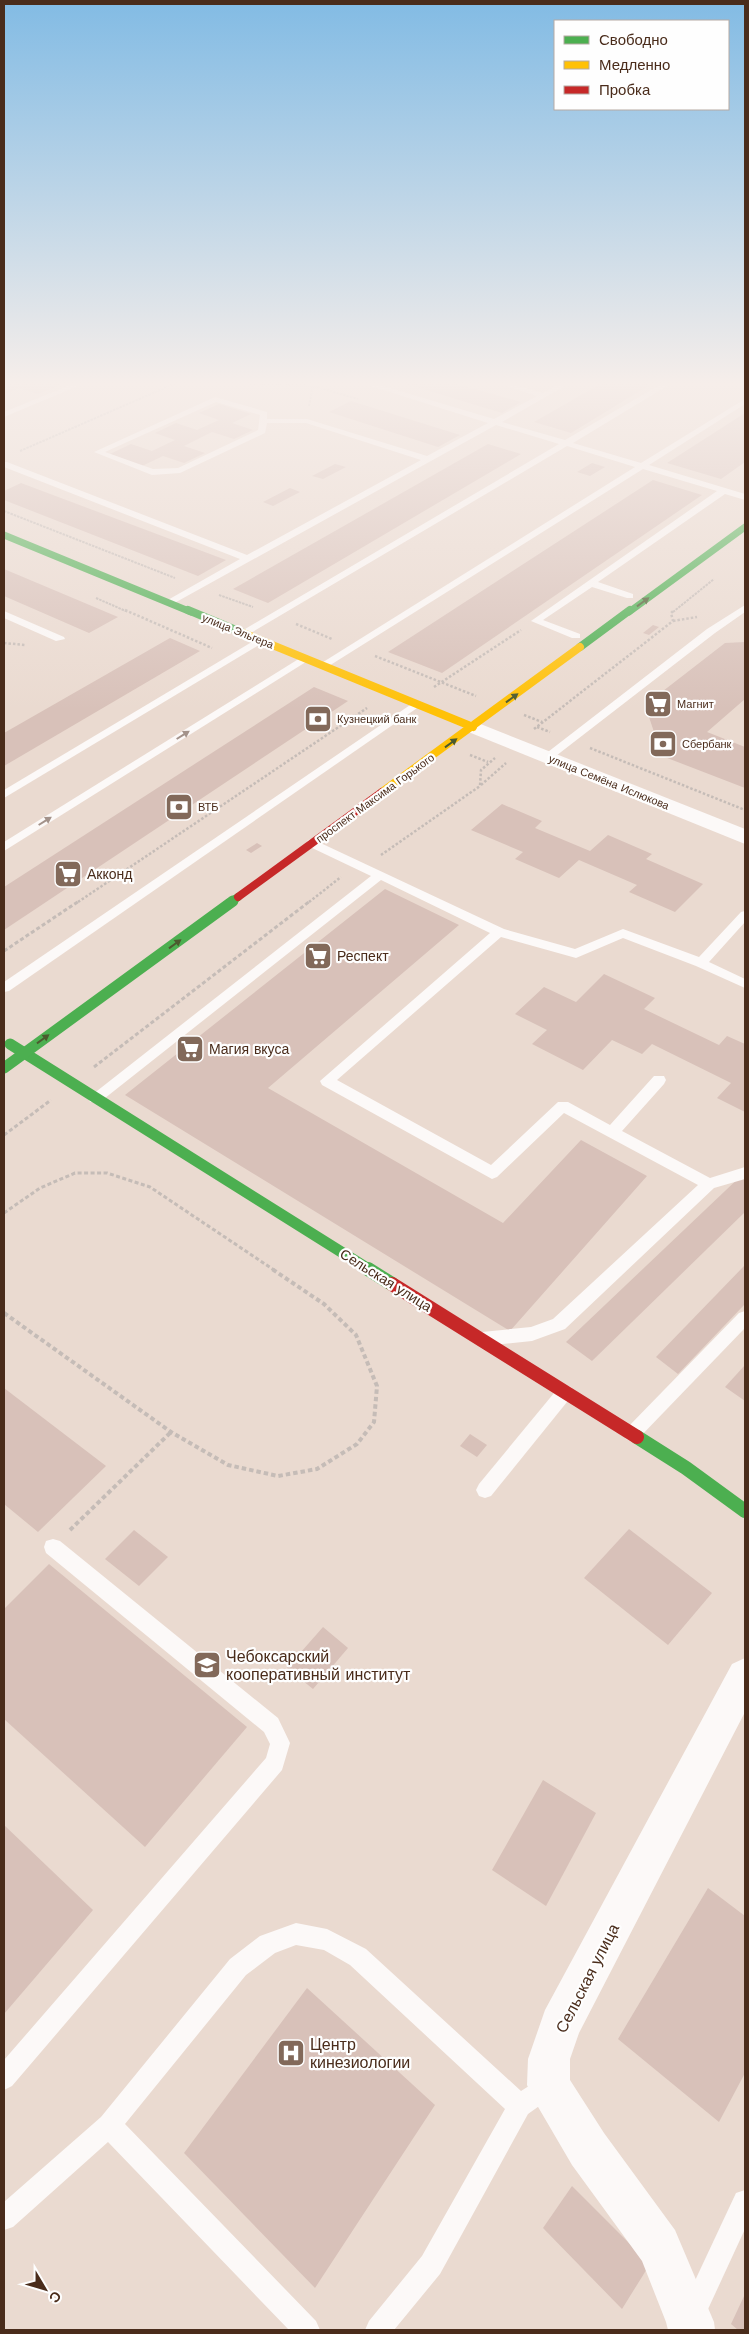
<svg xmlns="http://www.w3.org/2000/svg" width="749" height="2334" font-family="'Work Sans',sans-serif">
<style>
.building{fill:#d8c1b9}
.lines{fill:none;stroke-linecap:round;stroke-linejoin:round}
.path-far3{stroke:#c5bcb7;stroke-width:2;stroke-dasharray:2.5 1;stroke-linecap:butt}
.path-far2{stroke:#c5bcb7;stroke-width:2.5;stroke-dasharray:2.5 2;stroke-linecap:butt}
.path-far1{stroke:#c5bcb7;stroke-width:3;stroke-dasharray:4 2.5;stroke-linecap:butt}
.path{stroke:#c5bcb7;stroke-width:4;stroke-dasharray:4.5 3;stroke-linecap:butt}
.lane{fill:#fcf9f8;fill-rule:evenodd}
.street{fill:#fcf9f8;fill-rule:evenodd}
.fast-far3{stroke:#4caf50;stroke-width:7}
.fast-far2{stroke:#4caf50;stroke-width:8}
.fast-far1{stroke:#4caf50;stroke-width:11}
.fast{stroke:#4caf50;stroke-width:14}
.slow{stroke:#ffc107;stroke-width:8}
.jam-far1{stroke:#c62828;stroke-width:8}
.jam{stroke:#c62828;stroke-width:14}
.oneway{fill:#4b5a2e}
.oneway2{fill:#a3928a}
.labels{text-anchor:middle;stroke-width:4.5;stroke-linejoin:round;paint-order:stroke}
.far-street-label{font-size:11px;fill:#4a2c1b;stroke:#fefefe}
.far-poi-label{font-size:11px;fill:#4a2c1b;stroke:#fefefe;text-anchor:start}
.poi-label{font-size:14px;fill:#4a2c1b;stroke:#fefefe;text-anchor:start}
.street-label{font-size:14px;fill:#4a2c1b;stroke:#fefefe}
.near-poi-label{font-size:16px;fill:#4a2c1b;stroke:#fefefe;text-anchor:start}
.near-street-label{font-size:16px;fill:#4a2c1b;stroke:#fefefe}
</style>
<rect width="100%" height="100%" fill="#eadad0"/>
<g class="building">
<path d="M13,383H54L60,385L38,394L19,388L4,394V385Z"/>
<path d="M403,383H454L521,402L502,413Z"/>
<path d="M602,383H653L571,433L534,422Z"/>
<path d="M351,401L460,435L438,447L329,412Z"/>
<path d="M219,404L251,414L232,423L253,430L234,439L212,432L184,446L205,453L184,463L163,456L142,466L110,454L131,444L152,451L175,440L155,433L176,423L197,430L219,420L199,413Z"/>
<path d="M745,413V462L721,479L667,463Z"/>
<path d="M488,444L521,454L268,603L233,589Z"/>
<path d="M592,463L605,467L590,476L577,472Z"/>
<path d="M335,464L346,467L323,479L312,476Z"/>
<path d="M653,480L702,495L442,673L388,652Z"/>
<path d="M21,483L226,560L198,576L4,500V491Z"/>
<path d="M290,488L300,492L273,506L263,502Z"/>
<path d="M4,569L118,617L89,633L4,596Z"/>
<path d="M653,625L659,627L649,635L643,633Z"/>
<path d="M170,638L200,651L4,766V733Z"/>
<path d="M745,642V699L707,732L745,747V788L662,756L645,705L725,643Z"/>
<path d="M314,687L348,701L4,930V887Z"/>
<path d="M502,804L542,821L535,828L590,851L608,835L652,854L646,859L703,884L675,912L629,892L637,885L579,860L559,878L515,859L523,852L471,830Z"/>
<path d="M257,843L262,846L251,853L246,850Z"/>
<path d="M385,889L459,925L268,1088L503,1223L581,1140L647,1176L510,1331L125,1095Z"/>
<path d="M604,974L655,998L644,1009L719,1045L727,1036L745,1044V1112L717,1098L731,1083L652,1044L642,1054L612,1040L583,1070L532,1044L547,1030L515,1014L544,987L576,1002Z"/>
<path d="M745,1172V1212L592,1361L566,1342Z"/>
<path d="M745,1265V1304L678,1374L656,1357Z"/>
<path d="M745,1365V1401L725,1387Z"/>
<path d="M4,1388L106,1466L38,1532L4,1504Z"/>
<path d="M470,1434L487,1445L477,1457L460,1446Z"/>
<path d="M629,1529L712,1593L668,1645L584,1578Z"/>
<path d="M134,1530L168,1557L139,1586L105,1559Z"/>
<path d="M49,1564L247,1727L145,1847L4,1719V1609Z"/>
<path d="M323,1627L348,1648L313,1689L287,1668Z"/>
<path d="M543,1780L596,1813L546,1906L492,1870Z"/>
<path d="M4,1825L93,1910L4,2014Z"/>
<path d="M708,1888L745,1916V2073L719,2122L618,2039Z"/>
<path d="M307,1988L435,2105L315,2288L184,2153Z"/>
<path d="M572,2186L650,2264L622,2309L543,2228Z"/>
<path d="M745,2294V2330H738L731,2324Z"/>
</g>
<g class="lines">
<g class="path-far3">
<path d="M236,383L313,386L358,399"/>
<path d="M309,406L313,386"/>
<path d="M20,451L176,383"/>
<path d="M4,511L175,578"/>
<path d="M219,595L253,607"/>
<path d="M96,598L128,612"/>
<path d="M673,612L714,579"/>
</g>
<g class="path-far2">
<path d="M125,610L212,648"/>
<path d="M673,621L697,617"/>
<path d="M296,624L332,639"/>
<path d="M4,643L25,645"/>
<path d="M375,656L476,696"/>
<path d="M434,687L521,630"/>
<path d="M524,715L542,722"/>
<path d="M537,727L550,732"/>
<path d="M534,729L673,621L671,613L674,610"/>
<path d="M590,748L745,810"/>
<path d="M470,755L488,762"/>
<path d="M481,785L506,763"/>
<path d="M381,855L480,786L481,770L495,758"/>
<path d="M78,902L367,708"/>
<path d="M309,902L341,877"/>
</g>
<g class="path-far1">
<path d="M4,951L79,901"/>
<path d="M94,1067L310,901"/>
<path d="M4,1135L51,1100"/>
<path d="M4,1213L40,1188L75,1173H107L150,1187L274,1270"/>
</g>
<g class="path">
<path d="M4,1313L171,1432L228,1465L278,1476L317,1469L357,1444L374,1422L377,1386L356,1335L324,1304L272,1269"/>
<path d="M70,1530L171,1432"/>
</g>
<g class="lane">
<path d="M75,383H85L4,417V412Z"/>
<path d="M361,383H373L494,419L537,396L496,383H508L543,393L561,383H570L502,422L565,440L663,383H672L573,443L641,463L745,399V404L649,465L745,494V500L725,494L598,582L633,594V598H627L592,587L543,620L580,634V638H572L531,621L717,491L643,469L324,669L320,668V664L635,467L567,446L244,637L239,634L240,632L559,444L496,425L169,606L164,603L166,601L240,559L4,467V462H7L247,555L421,460L306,423H267L265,433L180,473L152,475L94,452L215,397L267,412V419H307L427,456L488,423ZM216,402L260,415L258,430L178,468L153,469L105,452Z"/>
<path d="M745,605V612L715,633L552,759H544V755L707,629Z"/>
<path d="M4,611L64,637L65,639L56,641L4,618Z"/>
<path d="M260,637L264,638V642L4,798V790Z"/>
<path d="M305,655L310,658L309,660L4,851V842Z"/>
<path d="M416,701L420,702V706L9,991L4,992V982Z"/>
<path d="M312,839L504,929L575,949L623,929L699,957L741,912L745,911V922L709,962L745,979V988L696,966L623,938L576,958L501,937L337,1080L491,1165L558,1102H568L610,1125L654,1076H664L666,1080L664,1084L622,1131L710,1178L745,1167V1179L714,1188L565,1329L532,1341L482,1346L476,1344L474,1339L476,1334L482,1332L531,1327L553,1319L698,1185L564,1113L497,1177L492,1179L322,1085L320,1081L490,933L381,880L100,1102H90L88,1098L371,876L308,846L306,843L308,840Z"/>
<path d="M745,1311V1328L638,1439L632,1442L626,1439L623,1434L626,1429L739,1313Z"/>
<path d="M565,1385L571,1387L574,1392L571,1397L491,1496L485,1498L479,1496L476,1490L479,1484L559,1387Z"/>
<path d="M53,1539L60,1541L278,1718L290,1743L282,1770L12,2086L4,2090V2060L266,1758L270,1744L264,1732L46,1553L44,1547L46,1541Z"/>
<path d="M296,1923L327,1929L366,1949L521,2091L548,2074L556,2078L560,2086L556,2094L528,2114L440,2274L394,2330H365L369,2321L422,2256L505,2109L350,1965L324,1950L296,1945L275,1953L246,1975L125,2124L316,2321L320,2330H289L108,2142L13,2227L4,2230V2202L101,2117L230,1959L260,1936Z"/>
<path d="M745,2190V2229L703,2320L694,2324L685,2320L681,2311L685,2302L736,2193Z"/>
</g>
<g class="street">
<path d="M473,721L745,829V844L466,731L463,727L466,723Z"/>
<path d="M745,1658V1712L579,2033L570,2059V2080L604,2133L675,2230L714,2322L715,2330H668L666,2322L642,2261L572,2165L534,2100L527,2085L528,2059L545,2010L732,1664Z"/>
</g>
<g class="fast-far3">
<path d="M4,535L191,612"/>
<path d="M629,612L745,527"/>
</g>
<g class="fast-far2">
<path d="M188,610L243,633"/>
<path d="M580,647L630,610"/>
<path d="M231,902L238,897"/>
</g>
<g class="fast-far1">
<path d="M10,1044L370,1270"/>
<path d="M4,1068L233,901"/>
</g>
<g class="fast">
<path d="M368,1269L392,1284"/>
<path d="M637,1437L686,1468L745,1511"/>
</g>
<g class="slow">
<path d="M243,633L473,727"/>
<path d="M382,792L580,647"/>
</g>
<path class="jam-far1" d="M238,897L382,792"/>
<path class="jam" d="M392,1284L637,1437"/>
</g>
<defs><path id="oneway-solid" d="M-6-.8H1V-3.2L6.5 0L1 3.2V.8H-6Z" transform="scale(1.25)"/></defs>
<g class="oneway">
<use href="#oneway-solid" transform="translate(643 602) rotate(-36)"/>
<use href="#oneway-solid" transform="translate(512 698) rotate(-36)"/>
<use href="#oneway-solid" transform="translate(451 743) rotate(-36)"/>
<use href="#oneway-solid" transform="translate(175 944) rotate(-36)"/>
<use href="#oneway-solid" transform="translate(43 1039) rotate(-36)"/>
</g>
<g class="oneway2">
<use href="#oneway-solid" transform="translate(183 735) rotate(-32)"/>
<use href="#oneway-solid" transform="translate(45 821) rotate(-32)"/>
</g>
<linearGradient id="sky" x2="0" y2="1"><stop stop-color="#82bbe4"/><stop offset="0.54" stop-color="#f6eeea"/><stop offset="1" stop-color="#f6eeea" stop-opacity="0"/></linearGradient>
<rect width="749" height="710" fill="url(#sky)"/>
<defs>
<g id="supermarket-square" transform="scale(1.4375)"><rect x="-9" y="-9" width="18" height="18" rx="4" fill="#82695a" stroke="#fefefe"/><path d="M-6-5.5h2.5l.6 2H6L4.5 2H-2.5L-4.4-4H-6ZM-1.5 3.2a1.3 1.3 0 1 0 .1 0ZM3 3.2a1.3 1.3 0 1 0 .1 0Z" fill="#fff"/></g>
<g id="bank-square" transform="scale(1.4375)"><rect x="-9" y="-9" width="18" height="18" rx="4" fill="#82695a" stroke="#fefefe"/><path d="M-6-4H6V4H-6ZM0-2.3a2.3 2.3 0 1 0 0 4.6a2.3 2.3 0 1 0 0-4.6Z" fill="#fff"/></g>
<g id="university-square" transform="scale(1.4375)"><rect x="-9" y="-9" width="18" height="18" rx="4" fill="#82695a" stroke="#fefefe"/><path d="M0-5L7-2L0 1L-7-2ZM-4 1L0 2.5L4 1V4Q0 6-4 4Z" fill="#fff"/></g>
<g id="hospital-square" transform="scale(1.4375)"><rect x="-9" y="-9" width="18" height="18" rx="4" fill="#82695a" stroke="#fefefe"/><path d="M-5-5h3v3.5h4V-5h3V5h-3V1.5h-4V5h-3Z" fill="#fff"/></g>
</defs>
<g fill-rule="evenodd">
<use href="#supermarket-square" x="658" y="704"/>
<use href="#bank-square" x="318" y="719"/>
<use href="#bank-square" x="663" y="744"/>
<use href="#bank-square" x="179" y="807"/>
<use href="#supermarket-square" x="68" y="874"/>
<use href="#supermarket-square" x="318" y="956"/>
<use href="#supermarket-square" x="190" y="1049"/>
<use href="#university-square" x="207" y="1665"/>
<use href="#hospital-square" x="291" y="2053"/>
</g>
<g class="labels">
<g class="far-street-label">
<text transform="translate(238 631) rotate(22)" y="4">улица Эльгера</text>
<text transform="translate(609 782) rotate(22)" y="4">улица Семёна Ислюкова</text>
<text transform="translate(375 798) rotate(-36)" y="4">проспект Максима Горького</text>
</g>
<g class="far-poi-label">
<text x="677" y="708">Магнит</text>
<text x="337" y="723">Кузнецкий банк</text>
<text x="682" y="748">Сбербанк</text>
<text x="198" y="811">ВТБ</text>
</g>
<g class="poi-label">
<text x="87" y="879">Акконд</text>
<text x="337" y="961">Респект</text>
<text x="209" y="1054">Магия вкуса</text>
</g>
<g class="street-label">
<text transform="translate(386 1280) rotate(32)" y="5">Сельская улица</text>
</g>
<g class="near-poi-label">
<text x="226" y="1662">Чебоксарский<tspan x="226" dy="18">кооперативный институт</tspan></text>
<text x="310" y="2050">Центр<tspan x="310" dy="18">кинезиологии</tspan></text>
</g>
<g class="near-street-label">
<text transform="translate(587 1978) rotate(-63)" y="6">Сельская улица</text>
</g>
</g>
<rect width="749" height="2334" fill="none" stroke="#4a2c1b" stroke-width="10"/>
<rect x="554" y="20" width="175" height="90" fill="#fefefe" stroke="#b6aaa3"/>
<rect x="564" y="36" width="25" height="8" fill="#4caf50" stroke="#b6aaa3"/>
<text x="599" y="45" font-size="15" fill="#4a2c1b">Свободно</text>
<rect x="564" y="61" width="25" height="8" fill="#ffc107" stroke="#b6aaa3"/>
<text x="599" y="70" font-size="15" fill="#4a2c1b">Медленно</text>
<rect x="564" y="86" width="25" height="8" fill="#c62828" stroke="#b6aaa3"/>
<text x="599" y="95" font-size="15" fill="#4a2c1b">Пробка</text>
<g transform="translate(45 2289) rotate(128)" stroke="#fefefe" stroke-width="4" paint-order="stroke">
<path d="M0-4L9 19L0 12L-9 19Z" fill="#4a2c1b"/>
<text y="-8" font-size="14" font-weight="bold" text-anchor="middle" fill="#4a2c1b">С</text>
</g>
</svg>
